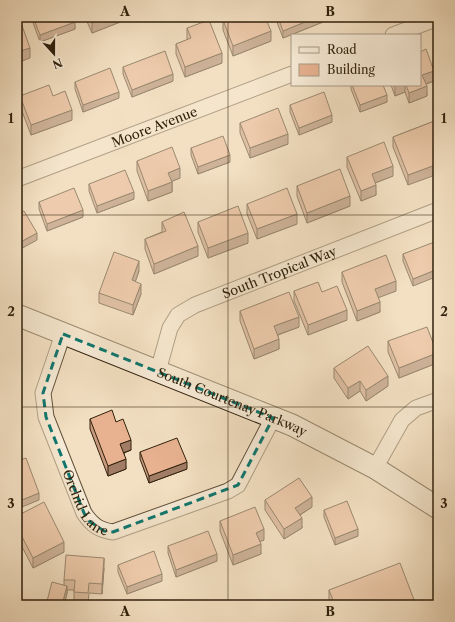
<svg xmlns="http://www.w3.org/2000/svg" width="455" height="622" font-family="'Libre Caslon Text',serif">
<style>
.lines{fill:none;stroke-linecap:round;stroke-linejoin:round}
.minor-casing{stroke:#61513a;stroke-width:17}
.secondary-casing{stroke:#30210c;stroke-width:23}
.minor{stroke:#f7ebd7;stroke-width:15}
.secondary{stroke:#f7ebd7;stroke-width:21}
.wall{fill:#c8997d;stroke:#30210c}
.shaded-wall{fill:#a27d66;stroke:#30210c}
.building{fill:#e8b291;stroke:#30210c}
.marked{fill:none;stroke:#0f766e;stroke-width:3;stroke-dasharray:8 5;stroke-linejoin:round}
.grid{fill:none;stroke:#30210c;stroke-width:1;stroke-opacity:0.55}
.labels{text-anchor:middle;stroke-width:4;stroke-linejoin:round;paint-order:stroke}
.street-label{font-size:13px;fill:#30210c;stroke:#f7ebd7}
.neatline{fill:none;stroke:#30210c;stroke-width:1.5}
.grid-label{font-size:13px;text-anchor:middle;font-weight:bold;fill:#30210c}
</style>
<rect width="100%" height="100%" fill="#f3e0c2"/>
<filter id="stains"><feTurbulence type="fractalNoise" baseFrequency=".005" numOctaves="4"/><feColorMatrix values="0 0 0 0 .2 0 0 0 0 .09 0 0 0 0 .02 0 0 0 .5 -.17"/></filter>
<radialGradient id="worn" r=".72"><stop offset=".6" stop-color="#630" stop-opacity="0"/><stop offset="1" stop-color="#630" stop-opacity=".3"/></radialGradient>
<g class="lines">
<g class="minor-casing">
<g id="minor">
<path d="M393,35L438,18"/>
<path id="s1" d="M17,179L292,74"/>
<path id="s2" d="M63,334L43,393L46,417L84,513C92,525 99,530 113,532L228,491L238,485L273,418"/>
<path id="s3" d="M158,371L170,328L178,315L195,305L438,210"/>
<path d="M375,468L402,420L416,408L438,400"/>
</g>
</g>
<g class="secondary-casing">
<g id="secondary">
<path id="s4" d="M17,315L292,425L375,468L438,508"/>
</g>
</g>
<use href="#minor" class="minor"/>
<use href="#secondary" class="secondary"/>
</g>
<g class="wall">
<path d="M31,17H74L75,29L40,42Z"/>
<path d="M85,17H133L92,33Z"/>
<path d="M275,17H323V22L283,38Z"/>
<path d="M223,20L271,41L233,56L223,30Z"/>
<path d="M187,28L222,63L185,77L176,54V44L187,40Z"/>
<path d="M123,67L173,81L132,97L123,74Z"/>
<path d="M434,81L426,84L427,96L409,103L405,92L395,96L391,85H420Z"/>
<path d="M75,82L119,98L83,112L75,89Z"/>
<path d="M351,85H383L387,102L360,112L351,89Z"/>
<path d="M20,96H53L72,120L31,135L20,106Z"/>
<path d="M290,105L332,122L299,135L290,112Z"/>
<path d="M437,120L408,185L393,147V137Z"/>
<path d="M240,123L288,144L250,158L240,133Z"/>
<path d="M191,148L230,162L198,174L191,155Z"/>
<path d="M347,157L393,176L375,183L376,195L361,201L347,167Z"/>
<path d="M137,161L180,178L172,181V192L148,201L137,171Z"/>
<path d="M89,184L134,199L97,213L89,191Z"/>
<path d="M297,186L350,206L307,223L297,196Z"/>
<path d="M39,202L83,217L47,231L39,209Z"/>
<path d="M247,204L297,224L257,239L247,214Z"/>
<path d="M162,222L198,256L154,274L145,249V239L162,232Z"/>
<path d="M198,222L248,243L208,258L198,232Z"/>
<path d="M438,244L413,286L403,261V254Z"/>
<path d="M139,271L135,282L141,294L133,315L99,303V293Z"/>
<path d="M342,272L396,291L378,297L380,312L357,321L342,282Z"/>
<path d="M294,291L322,292L347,320L308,335L294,301Z"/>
<path d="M240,311L299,327L278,335L279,349L254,359L240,321Z"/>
<path d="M388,341L437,363L399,378L388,352Z"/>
<path d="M334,368L388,386L366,401L360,391L348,399L334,378Z"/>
<path d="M90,419L116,422L131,450L124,453L126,469L108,476L90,429Z"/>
<path d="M140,452L187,469L149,483L140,459Z"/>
<path d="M265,500L312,507L300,515L302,528L284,539L265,510Z"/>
<path d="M324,510L358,536L335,545L324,517Z"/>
<path d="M17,516L64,552L33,568L17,537Z"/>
<path d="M220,521L264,540L259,541L261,554L233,565L220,531Z"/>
<path d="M168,546L217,561L176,577L168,553Z"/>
<path d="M118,565L162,581L127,594L118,572Z"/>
<path d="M104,568L102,594L89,593L88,603L74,602V590H67V593L64,605H46L64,585V580Z"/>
<path d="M329,590L416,605H330L329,603Z"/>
</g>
<g class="shaded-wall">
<path d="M107,17H133L92,33V23Z"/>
<path d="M317,17H323V22L283,38V31Z"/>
<path d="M335,17H343L335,20Z"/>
<path d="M75,22V29L40,42V35Z"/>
<path d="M271,31V41L233,56V46Z"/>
<path d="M30,48V58L17,63V52Z"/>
<path d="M222,53V63L185,77V67Z"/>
<path d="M434,71V81L422,85V75Z"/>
<path d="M173,74V81L132,97V90Z"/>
<path d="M396,85H405V92L395,96V86Z"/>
<path d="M427,86V96L409,103V93Z"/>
<path d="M119,92V98L83,112V105Z"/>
<path d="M387,95V102L360,112V105Z"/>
<path d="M72,110V120L31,135V125Z"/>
<path d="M332,115V122L299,135V128Z"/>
<path d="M288,134V144L250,158V148Z"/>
<path d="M230,155V162L198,174V167Z"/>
<path d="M438,164V174L408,185V175Z"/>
<path d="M393,166V176L372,184V174Z"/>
<path d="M180,168V178L168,183V173Z"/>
<path d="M172,182V192L148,201V191Z"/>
<path d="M376,185V195L361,201V191Z"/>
<path d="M134,192V199L97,213V206Z"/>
<path d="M350,196V206L307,223V213Z"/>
<path d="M83,210V217L47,231V224Z"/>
<path d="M297,214V224L257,239V229Z"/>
<path d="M37,233V240L17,251V244Z"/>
<path d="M248,233V243L208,258V248Z"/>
<path d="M198,246V256L154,274V264Z"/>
<path d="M139,261V271L132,291V280Z"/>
<path d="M438,269V276L413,286V279Z"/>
<path d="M396,281V291L375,299V289Z"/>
<path d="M141,284V294L133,315V305Z"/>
<path d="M380,302V312L357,321V311Z"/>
<path d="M347,310V320L308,335V325Z"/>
<path d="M299,317V327L274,336V326Z"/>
<path d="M279,339V349L254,359V349Z"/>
<path d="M437,353V363L399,378V368Z"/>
<path d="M388,376V386L366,401V390Z"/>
<path d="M360,381V391L348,399V388Z"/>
<path d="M131,440V450L120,454V444Z"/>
<rect x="17" y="445" width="3" height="10"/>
<path d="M126,459V469L108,476V466Z"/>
<path d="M187,462V469L149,483V476Z"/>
<path d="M39,493V500L17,509V502Z"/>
<path d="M312,497V507L295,518V508Z"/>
<path d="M302,518V528L284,539V529Z"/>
<path d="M264,529V540L256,543V533Z"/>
<path d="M358,529V536L335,545V538Z"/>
<path d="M64,542V552L33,568V558Z"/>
<path d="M261,544V554L233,565V555Z"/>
<path d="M217,554V561L176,577V570Z"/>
<path d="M104,558V568L102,594V584Z"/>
<path d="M162,574V581L127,594V587Z"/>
<path d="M67,586V593L64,605H62Z"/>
</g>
<g class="building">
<path d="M17,17H19L30,48L17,52Z"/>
<path d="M33,17H74L75,22L40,35Z"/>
<path d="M89,17H107L92,23Z"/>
<path d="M231,17H265L271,31L233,46L223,20Z"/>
<path d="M278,17H317L283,31Z"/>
<path d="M209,20L222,53L185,67L176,44L191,38L187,28Z"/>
<path d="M426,49L434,71L422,75L427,86L409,93L406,85H420V52Z"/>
<path d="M165,51L173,74L132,90L123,67Z"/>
<path d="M110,68L119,92L83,105L75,82Z"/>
<path d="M49,85L53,96L65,91L72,110L31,125L20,96Z"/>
<path d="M352,85H383L387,95L360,105Z"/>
<path d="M324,92L332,115L299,128L290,105Z"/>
<path d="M278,108L288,134L250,148L240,123Z"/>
<path d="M437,120L438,122V164L408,175L393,137Z"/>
<path d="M223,136L230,155L198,167L191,148Z"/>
<path d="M384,142L393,166L372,174L376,185L361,191L347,157Z"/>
<path d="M172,147L180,168L168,173L172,182L148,191L137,161Z"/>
<path d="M340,169L350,196L307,213L297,186Z"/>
<path d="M125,170L134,192L97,206L89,184Z"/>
<path d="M74,188L83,210L47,224L39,202Z"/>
<path d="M287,188L297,214L257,229L247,204Z"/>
<path d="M238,206L248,233L208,248L198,222Z"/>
<path d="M24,211L37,233L17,244V215Z"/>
<path d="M184,212L198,246L154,264L145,239L166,231L162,222Z"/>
<path d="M437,241L438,244V269L413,279L403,254Z"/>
<path d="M114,252L139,261L132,280L141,284L133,305L99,293Z"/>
<path d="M386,255L396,281L375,289L380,302L357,311L342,272Z"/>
<path d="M318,282L322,292L337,286L347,310L308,325L294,291Z"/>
<path d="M289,292L299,317L274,326L279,339L254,349L240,311Z"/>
<path d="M427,327L437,353L399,368L388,341Z"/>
<path d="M368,346L388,376L366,390L360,381L348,388L334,368Z"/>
<path d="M112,410L116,422L123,419L131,440L120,444L126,459L108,466L90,419Z"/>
<path d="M17,436L20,445H17Z"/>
<path d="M177,438L187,462L149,476L140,452Z"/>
<path d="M26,458L39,493L17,502V461Z"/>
<path d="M299,478L312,497L295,508L302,518L284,529L265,500Z"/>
<path d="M347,501L358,529L335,538L324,510Z"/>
<path d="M44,502L64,542L33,558L17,527V516Z"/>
<path d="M255,507L264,529L256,533L261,544L233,555L220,521Z"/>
<path d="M208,531L217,554L176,570L168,546Z"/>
<path d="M154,551L162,574L127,587L118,565Z"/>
<path d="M66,555L104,558L102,584L89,583L88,593L74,592L75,580H64Z"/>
<path d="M400,563L416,605H335L329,590Z"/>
<path d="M52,582L67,586L62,605H46Z"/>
</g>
<path d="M0 0H455V622H0ZM63,334L273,418L238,485L113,532L104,531L89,521L84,513L46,417L43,393Z" fill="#f3e0c2" fill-opacity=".55" fill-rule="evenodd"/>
<path class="marked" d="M63,334L273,418L238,485L113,532L104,531L89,521L84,513L46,417L43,393Z"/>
<path class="grid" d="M228,17V605M17,215H438M17,407H438"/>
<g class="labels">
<g class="street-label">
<text dy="5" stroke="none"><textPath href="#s1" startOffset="147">Moore Avenue</textPath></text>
<text dy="5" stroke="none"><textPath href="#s3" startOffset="170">South Tropical Way</textPath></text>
<text dy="5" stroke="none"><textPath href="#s4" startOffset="232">South Courtenay Parkway</textPath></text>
<text dy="5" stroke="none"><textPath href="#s2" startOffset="182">Orchid Lane</textPath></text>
</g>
</g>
<rect width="455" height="622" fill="none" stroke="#f3e0c2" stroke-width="44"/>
<rect x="291" y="34" width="130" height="52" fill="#f7ebd7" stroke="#a79a86"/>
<rect x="299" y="47" width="20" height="6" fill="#f7ebd7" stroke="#a79a86"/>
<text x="327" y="54" font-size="12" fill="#30210c">Road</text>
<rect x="299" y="64" width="20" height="12" fill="#e8b291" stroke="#a79a86"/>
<text x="327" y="74" font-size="12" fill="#30210c">Building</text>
<g transform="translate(54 54) rotate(159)" stroke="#f7ebd7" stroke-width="3" paint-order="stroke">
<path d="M0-3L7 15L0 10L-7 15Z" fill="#30210c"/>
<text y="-6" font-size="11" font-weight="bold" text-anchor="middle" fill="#30210c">N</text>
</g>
<rect x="22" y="22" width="411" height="578" class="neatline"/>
<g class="grid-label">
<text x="125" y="16">A</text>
<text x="330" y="16">B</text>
<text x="11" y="123">1</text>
<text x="444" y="123">1</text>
<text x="11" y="316">2</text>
<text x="444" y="316">2</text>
<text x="11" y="508">3</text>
<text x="444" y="508">3</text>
<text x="125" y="616">A</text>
<text x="330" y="616">B</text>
</g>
<rect width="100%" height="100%" filter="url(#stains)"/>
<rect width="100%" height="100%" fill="url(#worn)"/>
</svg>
